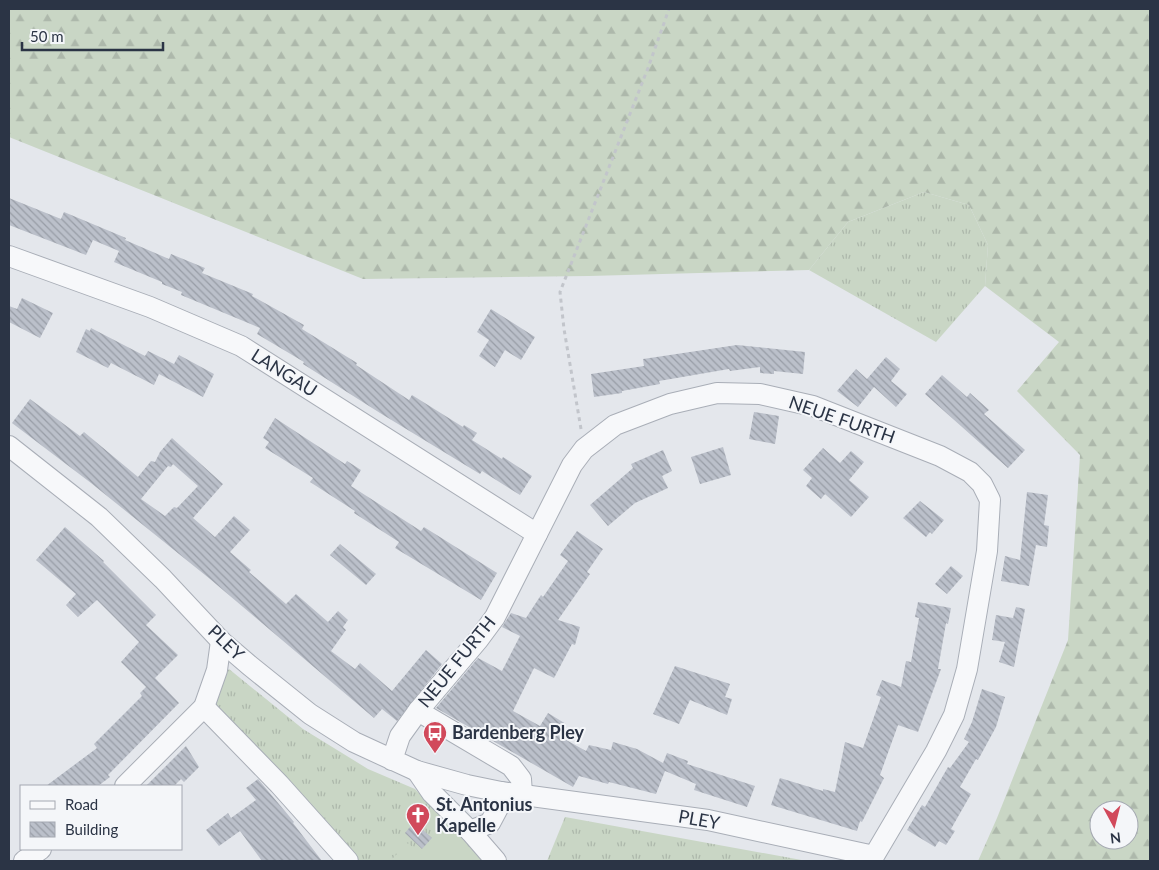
<svg xmlns="http://www.w3.org/2000/svg" width="1159" height="870" font-family="Lato,sans-serif">
<style>
.grass{fill:url(#grass-tufts)}
.forest{fill:url(#forest-firs);fill-rule:evenodd}
.green{fill:#c9d6c5}
.building{fill:url(#building-back-hatch);fill-rule:evenodd}
.lines{fill:none;stroke-linecap:round;stroke-linejoin:round}
.minor-casing{stroke:#a9aeb7;stroke-width:22}
.path{stroke:#c2c5cb;stroke-width:3;stroke-dasharray:4 4;stroke-linecap:butt}
.minor{stroke:#f7f8fa;stroke-width:20}
.labels{text-anchor:middle;stroke-width:4;stroke-linejoin:round;paint-order:stroke}
.street-label{font-size:18px;fill:#2b3445;stroke:#f4f6f9}
.poi-label{font-size:18px;font-weight:bold;fill:#2b3445;stroke:#f4f6f9;text-anchor:start}
</style>
<defs>
<pattern id="grass-tufts" width="24" height="20" patternUnits="userSpaceOnUse" patternTransform="scale(1.25)"><rect width="24" height="20" fill="#c9d6c5"/><path d="M3 7l-1-3M5 7V3M7 7l1-3M15 17l-1-3M17 17v-4M19 17l1-3" fill="none" stroke="#adb8ab"/></pattern>
<pattern id="forest-firs" width="22" height="20" patternUnits="userSpaceOnUse" patternTransform="scale(1.25)"><rect width="22" height="20" fill="#c9d6c5"/><path d="M5 1l3.5 6h-7zM16 11l3.5 6h-7z" fill="#adb8ab"/></pattern>
<pattern id="building-back-hatch" width="6" height="6" patternUnits="userSpaceOnUse" patternTransform="scale(1.25)"><rect width="6" height="6" fill="#bbc0ca"/><path d="M-1 5l2 2M0 0l6 6M5-1l2 2" fill="none" stroke="#989da6"/></pattern>
</defs>
<rect width="100%" height="100%" fill="#e4e7ec"/>
<g class="grass">
<path d="M924,192L969,205L988,245L985,286L936,342L809,270L848,222Z"/>
<path d="M229,669L303,729L368,769L415,789L485,861H357L215,705L221,680Z"/>
<path d="M565,817L807,861H547Z"/>
</g>
<path class="forest" d="M9,9H1150V861H978L997,818L1068,640L1080,455L1017,391L1059,342L985,286L988,245L969,205L924,192L848,222L809,270L589,276L363,279L9,137ZM1099,810H1129V840H1099Z"/>
<path class="green" d="M442,832L472,861H390L408,843L421,855Z"/>
<g class="building">
<path d="M9,198L61,219L64,212L126,238L125,240L169,259L171,254L205,268L202,273L253,294L252,296L304,325L302,329L357,363L356,365L409,400L412,395L463,427L464,425L477,433L472,440L502,459L503,457L532,476L520,495L482,471L480,474L380,413L303,364L304,362L257,334L260,328L181,295L182,292L162,284V282L114,262L119,251L93,240L86,255L9,225Z"/>
<path d="M22,298L53,313L40,338L9,322V306L17,309Z"/>
<path d="M491,309L535,337L521,360L505,350L495,367L479,356L489,340L477,332Z"/>
<path d="M91,328L145,356L148,351L174,364L179,355L214,374L203,397L159,374L154,385L111,363L108,368L76,352L86,329L90,331Z"/>
<path d="M737,345L805,352L803,374L774,371V374L760,373V367L730,371L729,369L659,381L660,384L622,391V393L594,397L591,374L644,366L643,359Z"/>
<path d="M886,357L900,369L891,381L907,394L896,407L874,387L858,407L837,391L856,369L867,379Z"/>
<path d="M942,375L967,397L970,393L989,410L984,414L1025,450L1008,468L925,394Z"/>
<path d="M30,399L80,436L84,432L138,477L151,461L155,462L160,452L172,438L223,484L193,518L215,537L234,516L250,530L230,552L251,570L249,572L286,604L296,594L328,622L338,611L348,620L343,627L346,630L331,651L355,669L360,663L392,691L426,650L442,664L397,721L382,709L374,718L210,579L91,483L12,423ZM173,464L198,486L177,508L174,507L165,516L141,499L168,466L171,467Z"/>
<path d="M754,412L779,416L775,444L749,439Z"/>
<path d="M275,418L345,464L347,461L361,470L351,486L421,531L424,527L497,573L481,600L395,548L399,542L354,513L355,511L310,482L313,478L265,448L269,442L263,438Z"/>
<path d="M723,447L731,475L700,484L691,457Z"/>
<path d="M823,448L840,463L851,451L864,462L849,480L869,497L851,517L825,494L821,499L806,486L812,478L803,470Z"/>
<path d="M663,450L672,471L662,476L668,488L635,503L608,526L590,505L633,468L631,464Z"/>
<path d="M1027,492L1048,495L1044,525L1049,526L1047,547L1036,545L1029,586L1001,581L1005,556L1020,560Z"/>
<path d="M920,501L944,520L932,534L930,532L926,537L903,518Z"/>
<path d="M65,527L104,561L103,562L156,615L146,625L178,655L155,678L179,703L108,775L110,777L98,786H46L97,748L94,744L142,696L140,693L146,687L121,662L139,642L97,600L78,617L66,605L76,594L36,560Z"/>
<path d="M577,531L603,549L587,572L590,574L558,620L580,627L575,645L572,644L554,678L534,668L513,711L540,726L548,713L566,724L559,736L586,751L589,745L611,750L613,742L637,749L663,763L667,753L688,761L687,764L755,786L747,807L694,790L696,784L665,771L656,794L609,782L608,784L579,776L573,787L436,708L478,658L502,671L520,636L502,627L511,613L526,618L541,595L543,597L568,561L560,555Z"/>
<path d="M340,544L376,574L366,585L330,555Z"/>
<path d="M951,566L963,576L947,594L935,584Z"/>
<path d="M918,602L951,608L948,624L946,623L938,669H941L918,732L898,725L880,775L884,778L862,822L860,821L857,831L771,805L780,778L823,791V789L835,792L845,742L863,748L881,697L876,695L882,680L901,687L906,661L911,662L919,618L915,617Z"/>
<path d="M1016,607L1025,609L1014,667L999,662L1005,642L992,640L996,615L1013,618Z"/>
<path d="M675,666L730,684L725,697L732,699L727,715L690,700L679,724L653,714Z"/>
<path d="M982,689L1005,697L996,727L978,760L976,759L960,787L971,794L951,829L955,831L946,845L939,841L935,847L907,830L922,805L925,807L948,767L950,768L969,742L964,739L972,722Z"/>
<path d="M186,746L199,767L184,782L181,779L174,786H146Z"/>
<path d="M258,779L294,822L293,823L322,861H262L240,831L219,846L206,830L228,813L231,818L256,800L246,788Z"/>
<path d="M414,822L432,838L422,849L405,833Z"/>
</g>
<g class="lines">
<g class="minor-casing">
<g id="minor">
<path d="M9,256L150,307L241,346L537,534"/>
<path d="M9,446L99,517L163,579L221,641L249,665L310,714L354,742L417,771L467,785L501,792L708,820L874,856L936,751L954,715L967,669L987,551L990,500L982,484L970,472L940,456L813,406L760,394L717,393L670,404L615,425L584,449L572,465L495,617L478,640L418,711L400,736L392,760"/>
<path d="M204,707L279,784L348,861"/>
<path d="M418,711L511,766L521,779L522,794"/>
<path d="M417,771L432,793L470,831L496,861"/>
<path d="M125,786L204,707L217,670L221,641"/>
<path d="M470,831L490,823L498,808L501,792"/>
<path d="M24,861L41,849"/>
</g>
</g>
<path class="path" d="M581,429L564,329L560,292L648,68L669,9"/>
<use href="#minor" class="minor"/>
</g>
<defs>
<g id="bus-pin" transform="scale(1.25)"><path d="M0 17L-7.5 6A9.5 9.5 0 1 1 7.5 6Z" fill="#d1495b" stroke="#f4f6f9"/><path d="M-5-6H5V4H4V6H2V4H-2V6H-4V4H-5ZM-3.5-4V0h7V-4ZM-3.5 1.2v1.5H-2V1.2ZM2 1.2v1.5H3.5V1.2Z" fill="#fff"/></g>
<g id="church-pin" transform="scale(1.25)"><path d="M0 17L-7.5 6A9.5 9.5 0 1 1 7.5 6Z" fill="#d1495b" stroke="#f4f6f9"/><path d="M-1.2-6h2.4v3.5h3.3v2.4h-3.3V6h-2.4V-.1h-3.3v-2.4h3.3Z" fill="#fff"/></g>
</defs>
<g fill-rule="evenodd">
<use href="#bus-pin" x="435" y="733"/>
<use href="#church-pin" x="418" y="815"/>
</g>
<g class="labels">
<g class="street-label">
<text transform="translate(284 373) rotate(32)" y="6">LANGAU</text>
<text transform="translate(842 420) rotate(19)" y="6">NEUE FURTH</text>
<text transform="translate(226 643) rotate(44)" y="6">PLEY</text>
<text transform="translate(457 662) rotate(-51)" y="6">NEUE FURTH</text>
<text transform="translate(699 820) rotate(10)" y="6">PLEY</text>
</g>
<g class="poi-label">
<text x="452" y="739">Bardenberg Pley</text>
<text x="436" y="811">St. Antonius<tspan x="436" dy="21">Kapelle</tspan></text>
</g>
</g>
<rect width="1159" height="870" fill="none" stroke="#2b3445" stroke-width="20"/>
<rect x="20" y="785" width="162" height="65" fill="#f4f6f9" stroke="#a4a8b1"/>
<rect x="30" y="801" width="25" height="8" fill="#f7f8fa" stroke="#a4a8b1"/>
<text x="65" y="810" font-size="15" fill="#2b3445">Road</text>
<rect x="30" y="822" width="25" height="15" fill="url(#building-back-hatch)" stroke="#a4a8b1"/>
<text x="65" y="835" font-size="15" fill="#2b3445">Building</text>
<g transform="translate(1114 825) rotate(173)"><circle r="24" fill="#f4f6f9" stroke="#a4a8b1"/>
<path d="M0-4L9 19L0 12L-9 19Z" fill="#d1495b"/>
<text y="-8" font-size="14" font-weight="bold" text-anchor="middle" fill="#2b3445">N</text>
</g>
<path d="M22 42v8h141v-8" fill="none" stroke="#2b3445" stroke-width="2.5"/>
<text x="30" y="42" font-size="15" fill="#2b3445" stroke="#f4f6f9" stroke-width="4" paint-order="stroke">50 m</text>
</svg>
